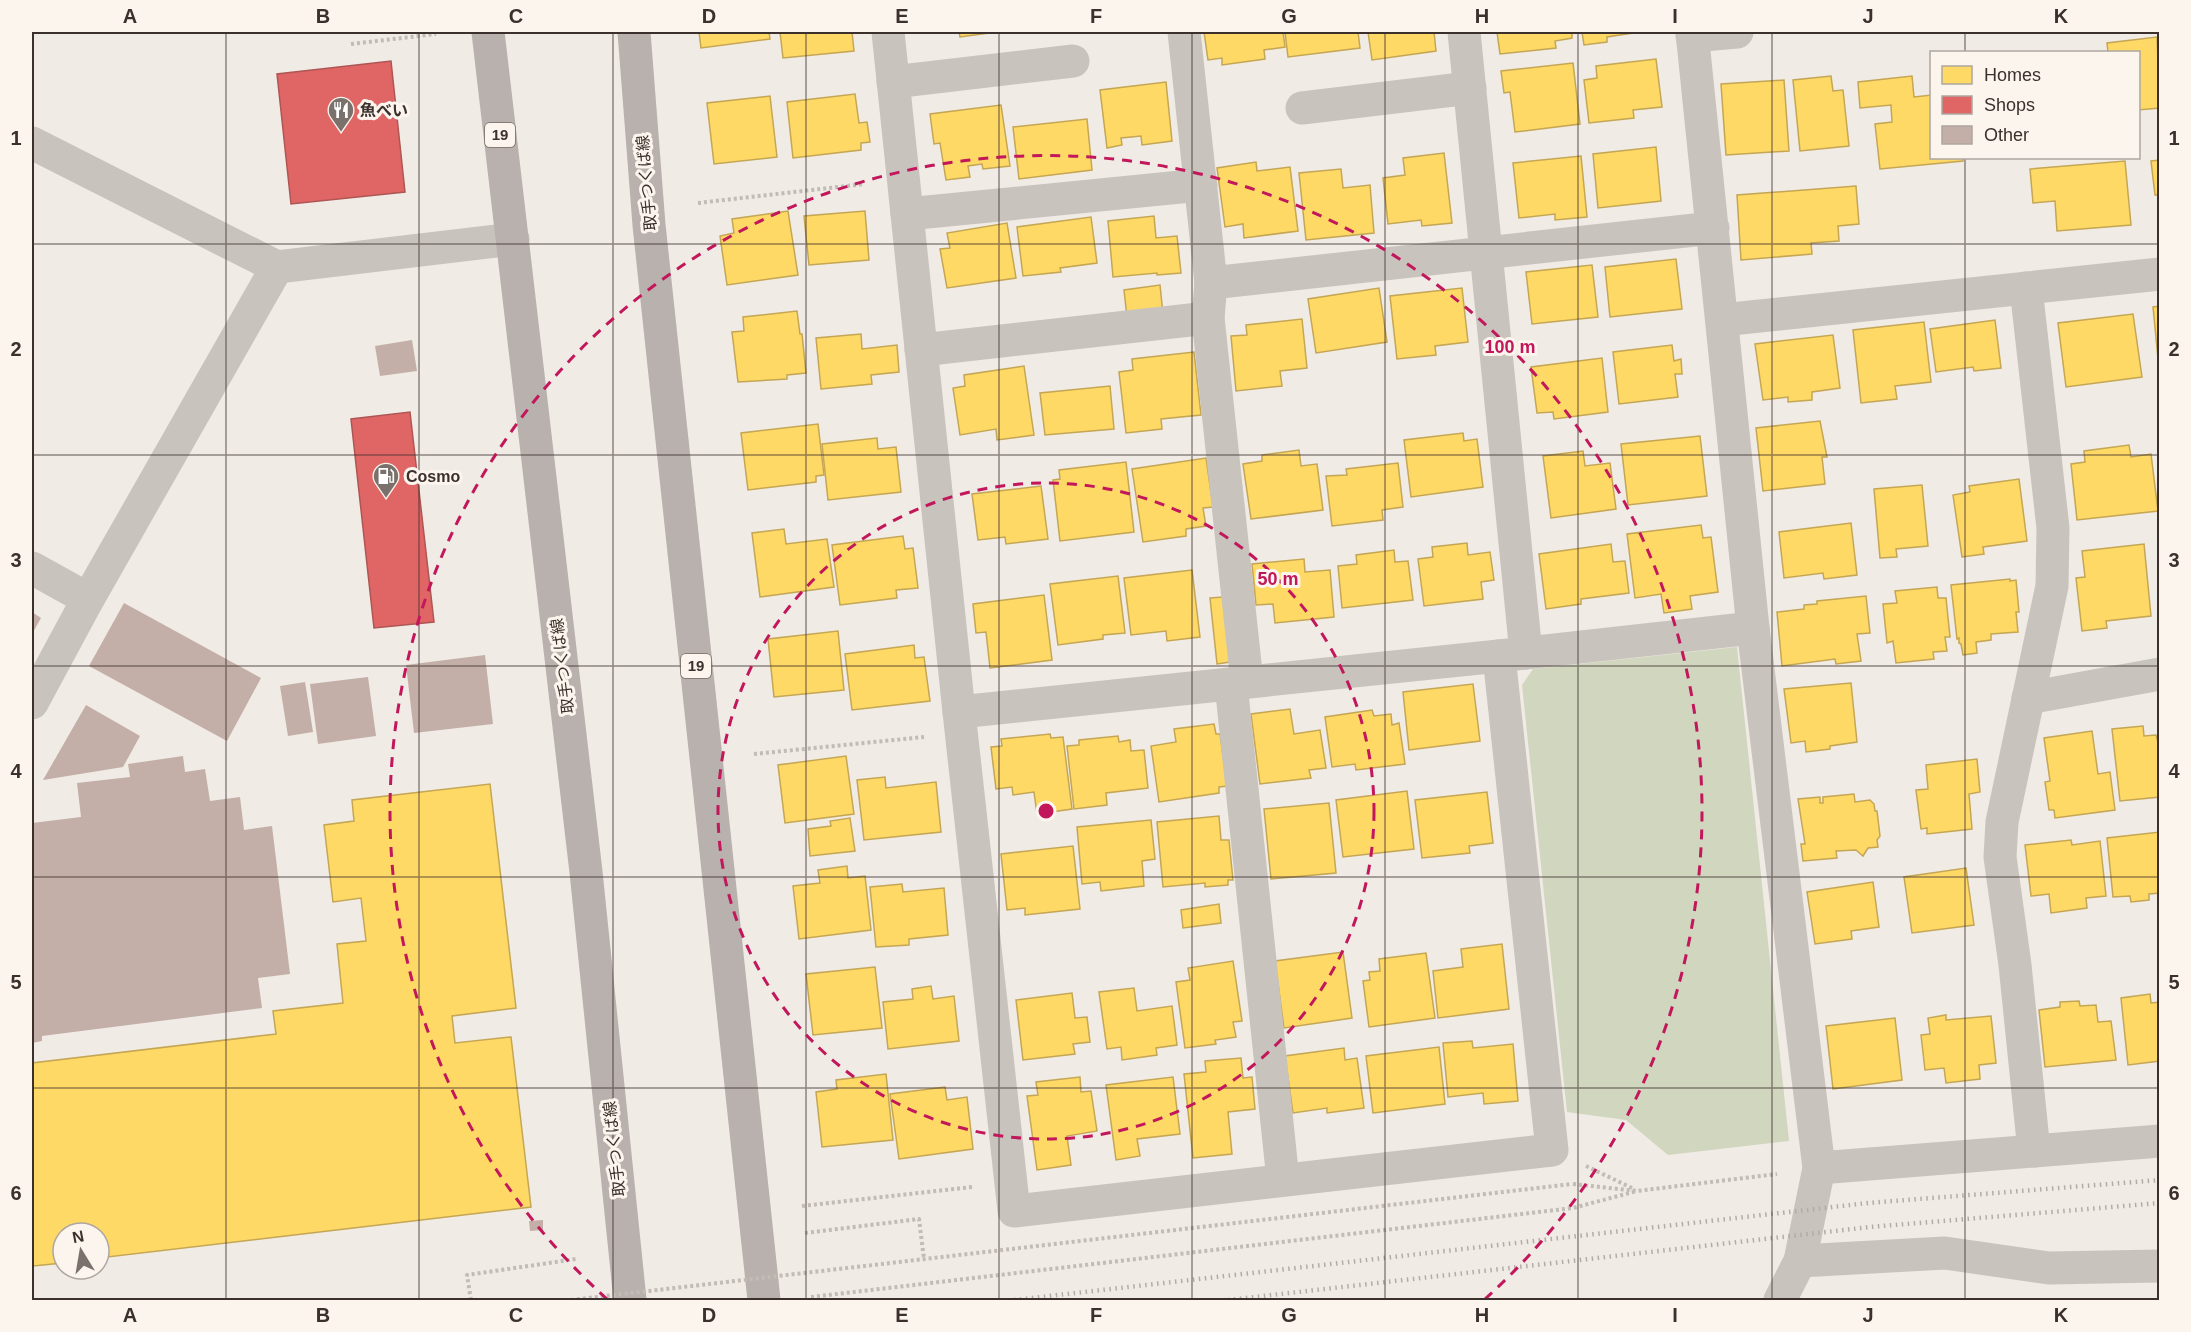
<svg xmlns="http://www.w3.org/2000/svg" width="2191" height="1332" font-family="Helvetica,'Noto Sans JP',sans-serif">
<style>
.green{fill:#d1d6bf}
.homes{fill:#ffd966;stroke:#c4a654;stroke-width:1.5}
.shops{fill:#e06666;stroke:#ae5654;stroke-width:1.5}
.building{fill:#c3afa7}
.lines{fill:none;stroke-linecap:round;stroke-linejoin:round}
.path{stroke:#c2bbb6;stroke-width:4;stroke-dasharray:3 3;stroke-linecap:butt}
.street{stroke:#c9c3be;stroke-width:33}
.primary{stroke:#b8b1ad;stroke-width:33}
.rail{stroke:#b1aca8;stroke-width:4.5;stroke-dasharray:1.5 4.5;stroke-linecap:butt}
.path-bridge{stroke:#c2bbb6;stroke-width:4;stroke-dasharray:3 3;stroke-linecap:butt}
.grid{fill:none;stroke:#3b302b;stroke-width:1.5;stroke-opacity:0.55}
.ring{fill:none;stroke:#c2185b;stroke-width:3;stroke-dasharray:10 8}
.labels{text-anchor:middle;stroke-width:6;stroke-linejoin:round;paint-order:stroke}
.shield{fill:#fbf5ee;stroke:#756b66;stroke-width:1.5}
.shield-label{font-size:15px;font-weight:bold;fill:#3b302b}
.poi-label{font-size:16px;font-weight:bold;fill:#3b302b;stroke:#fbf5ee;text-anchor:start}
.street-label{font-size:16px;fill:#3b302b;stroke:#fbf5ee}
.centre{fill:#c2185b;stroke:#fbf5ee;stroke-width:3}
.ring-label{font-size:18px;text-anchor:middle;font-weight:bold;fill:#c2185b;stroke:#fbf5ee;stroke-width:6;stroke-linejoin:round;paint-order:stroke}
.neatline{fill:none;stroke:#3b302b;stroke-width:2}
.grid-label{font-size:20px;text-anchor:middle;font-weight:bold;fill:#3b302b}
</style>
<rect width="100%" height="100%" fill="#f0ebe5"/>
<path class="green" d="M1737,647L1789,1141L1668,1155L1626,1120L1567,1112L1522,685L1533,669Z"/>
<g class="homes">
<path d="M699,32H769L770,39L701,48Z"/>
<path d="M780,32H852L854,51L783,58Z"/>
<path d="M959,32H997L960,37Z"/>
<path d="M1204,32H1283L1285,47L1264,50L1265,59L1222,65V58L1208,60Z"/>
<path d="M1285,32H1358L1360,48L1288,57Z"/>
<path d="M1368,32H1434L1436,51L1372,60Z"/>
<path d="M1497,32H1572V38L1555,41L1556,48L1500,54Z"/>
<path d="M1582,32H1640L1607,37V42L1584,45Z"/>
<path d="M2157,37L2160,108L2138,110V52H2108L2107,43Z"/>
<path d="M1656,59L1662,107L1633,110L1634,118L1589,123L1584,80L1597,78L1596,66Z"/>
<path d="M1573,63L1580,124L1515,132L1510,92L1504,93L1501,71Z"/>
<path d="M1831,76L1833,91L1843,90L1849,146L1800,151L1793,80Z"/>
<path d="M1912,76L1914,97L1932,95V158H1963V161L1880,169L1875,124L1892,122L1891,105L1860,108L1858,82Z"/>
<path d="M1784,80L1789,151L1726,155L1721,84Z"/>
<path d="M1166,82L1172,141L1142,145L1141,136L1121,138L1122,145L1107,148L1100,90Z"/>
<path d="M855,94L859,123L867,122L870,142L861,143V150L793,158L787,102Z"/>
<path d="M770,96L777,157L714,164L707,103Z"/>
<path d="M1001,105L1010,166L983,169L982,164L968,166L970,177L946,180L940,143L934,144L930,114Z"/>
<path d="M1087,119L1092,170L1019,179L1013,127Z"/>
<path d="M1656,147L1661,201L1598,208L1593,154Z"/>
<path d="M1444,153L1452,223L1422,226L1421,220L1388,224L1383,178L1405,175L1403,158Z"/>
<path d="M1581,156L1587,217L1555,220V214L1519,218L1513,163Z"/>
<path d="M2160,160V195H2155L2151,161Z"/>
<path d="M2125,161L2131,225L2057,231L2055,201L2033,203L2030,169Z"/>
<path d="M1256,162L1257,171L1290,167L1298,231L1244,238L1243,224L1225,227L1217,168Z"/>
<path d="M1341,169L1343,188L1370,185L1374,233L1306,240L1299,173Z"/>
<path d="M1856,186L1859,224L1838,226L1839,241L1811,243L1812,254L1741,260L1737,195Z"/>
<path d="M788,211L798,275L727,285L720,236L734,233L732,219Z"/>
<path d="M865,211L869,260L809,265L804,216Z"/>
<path d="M1154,216L1156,238L1177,236L1181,273L1157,275V273L1113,277L1108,221Z"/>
<path d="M1091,217L1097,263L1060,268L1061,272L1023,276L1017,227Z"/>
<path d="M1007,223L1016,278L947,288L940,249L950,248L947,233Z"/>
<path d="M1676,259L1682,309L1610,317L1605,267Z"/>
<path d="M1592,265L1598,317L1532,324L1526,272Z"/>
<path d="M1160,285L1163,314L1127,317L1124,290Z"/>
<path d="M1379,288L1387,342L1316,353L1308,299Z"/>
<path d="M1462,288L1468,342L1435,346L1436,355L1397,359L1390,296Z"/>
<path d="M2160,306V369H2159L2153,307Z"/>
<path d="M797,311L800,334H802L806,373L787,375V379L738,382L732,332L744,331L743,317Z"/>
<path d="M2133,314L2142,377L2066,387L2058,323Z"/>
<path d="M1302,319L1307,368L1280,371L1282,386L1236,391L1231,336L1247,335L1246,325Z"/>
<path d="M1995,320L2001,368L1974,371L1973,367L1936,372L1930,329Z"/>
<path d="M1924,322L1931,382L1895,386L1897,399L1861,403L1853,330Z"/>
<path d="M861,334L862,349L897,345L899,372L871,375L872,384L821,389L816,338Z"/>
<path d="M1833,335L1840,388L1812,392V400L1788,402V397L1763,400L1755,344Z"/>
<path d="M1672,345L1674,361L1681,359L1682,374H1675L1678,397L1619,404L1613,352Z"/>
<path d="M1194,352L1201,415L1161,419L1162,429L1126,433L1119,372L1133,370L1132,359Z"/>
<path d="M1602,358L1608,412L1554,419L1553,412L1537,413L1531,367Z"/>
<path d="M1024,366L1034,435L997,440L996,429L960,435L953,388L965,386L964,375Z"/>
<path d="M1110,386L1114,429L1045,435L1040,393Z"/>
<path d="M1820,421L1827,457H1822L1825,484L1763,491L1756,428Z"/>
<path d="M818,424L824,475L816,476V482L748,490L741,433Z"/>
<path d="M1463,433L1464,441L1477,439L1483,487L1411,497L1404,440Z"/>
<path d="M1700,436L1707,496L1628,505L1621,444Z"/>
<path d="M877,438L878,449L896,447L901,492L828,500L822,444Z"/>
<path d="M2129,445L2131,457L2151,454L2158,511L2077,520L2071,464L2085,462L2084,451Z"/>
<path d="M1299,450L1301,466L1317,464L1323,510L1251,519L1243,464L1262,461V455Z"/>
<path d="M1583,451L1585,466L1610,463L1616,509L1551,518L1543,456Z"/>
<path d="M1206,458L1213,507L1203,508L1206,526L1186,529V536L1143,542L1132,469Z"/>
<path d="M1126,462L1134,532L1060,541L1053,480L1060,479L1059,470Z"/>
<path d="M1398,463L1403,507L1382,510L1383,520L1332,526L1326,476L1347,475L1346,469Z"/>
<path d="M2019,479L2027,541L1983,547L1984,554L1962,557L1953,495L1970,492L1969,486Z"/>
<path d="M1922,485L1928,546L1896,549L1897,557L1880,558L1874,489Z"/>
<path d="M1041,486L1048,539L1006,544L1005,537L978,540L972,494Z"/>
<path d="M1851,523L1857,575L1824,579L1823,573L1784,578L1779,532Z"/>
<path d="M1701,525L1703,538L1711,537L1718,592L1690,596L1692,609L1664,613L1661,594L1635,598L1627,534Z"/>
<path d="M784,529L786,544L827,539L834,587L760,597L752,533Z"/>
<path d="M903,536L905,549L913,548L918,588L896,590L897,598L840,605L832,545Z"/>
<path d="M1467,543L1468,555L1490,552L1494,580L1481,582L1483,599L1424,606L1418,559L1433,557L1432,547Z"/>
<path d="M1611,544L1613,562L1625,561L1629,593L1581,599V604L1546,609L1539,554Z"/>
<path d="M2144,544L2151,616L2106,621L2107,628L2082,631L2076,578L2085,577L2082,551Z"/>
<path d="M1394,550L1395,562L1408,561L1413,600L1342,608L1338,566L1357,564L1356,555Z"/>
<path d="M1304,559L1305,572L1330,570L1334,617L1275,623L1273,604L1256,605L1252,564Z"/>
<path d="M1192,570L1200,637L1167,641L1166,631L1131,635L1124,578Z"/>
<path d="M1118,576L1125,633L1103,635V639L1058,645L1050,584Z"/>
<path d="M2010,579V581L2016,580L2019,612H2016L2018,632L1991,634V640L1976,642L1977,653L1963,655L1961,644L1959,643V638L1957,639L1951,585Z"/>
<path d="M1937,587L1938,598H1946L1950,637H1945L1947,651L1933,652L1934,659L1896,663L1893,641L1887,643L1883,604L1897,603L1895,591Z"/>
<path d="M1044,595L1052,660L990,668L986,632L976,633L973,604Z"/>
<path d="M1866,596L1870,633L1857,634L1861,661L1836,664L1835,659L1782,666L1777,612L1804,609V605L1817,604V601Z"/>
<path d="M1223,597L1230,662L1217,664L1210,598Z"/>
<path d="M838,631L844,690L774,697L768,639Z"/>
<path d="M914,645L915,658L924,657L930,701L852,710L845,654Z"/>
<path d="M1851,683L1857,742L1830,746V749L1806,752L1805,741L1791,743L1784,689Z"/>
<path d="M1473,684L1480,741L1409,750L1403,692Z"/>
<path d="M1290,709L1294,734L1320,730L1326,768L1309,770L1311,778L1260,784L1251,714Z"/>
<path d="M1372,710L1374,716L1391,714L1392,725L1399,723L1405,764L1356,770L1355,764L1332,767L1325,717Z"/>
<path d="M1214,724L1216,734H1220L1227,786L1219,787V793L1159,802L1151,746L1176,742L1174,729Z"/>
<path d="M2143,726L2144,736L2156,735L2160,749V797L2120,801L2112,729Z"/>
<path d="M2092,731L2098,774L2110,772L2115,810L2055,818L2054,810H2049L2045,782L2050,781L2044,738Z"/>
<path d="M1050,734L1051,738L1063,737L1072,809L1037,814L1034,792L1013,795L1012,787L996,789L991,747L1002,746L1001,739Z"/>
<path d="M1118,736L1119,742L1130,740L1131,751L1144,750L1148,788L1106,793L1107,805L1074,809L1067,746L1079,745V740Z"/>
<path d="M846,756L854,814L785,823L778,765Z"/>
<path d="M1977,759L1980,792L1969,794L1972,829L1927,834V828L1921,829L1916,790L1928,789L1926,765Z"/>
<path d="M885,777L886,788L936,782L941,832L864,840L857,780Z"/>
<path d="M490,784L516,1008L452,1016L455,1043L511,1037L531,1207L99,1258V1233H63V1263L33,1266L32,1063L276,1034L273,1011L343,1003L337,944L366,941L361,898L333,902L324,825L354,821L352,800Z"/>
<path d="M1407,791L1414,849L1343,857L1336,800Z"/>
<path d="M1487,792L1493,843L1469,846L1470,853L1422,858L1415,800Z"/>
<path d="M1854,794L1855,802L1870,800L1874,804L1875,811H1877L1880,836L1877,840L1878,847L1868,848L1863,856L1856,850L1836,851L1837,858L1803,861L1801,844H1805L1798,799L1820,797V803H1823V797Z"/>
<path d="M1329,803L1336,873L1271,879L1264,809Z"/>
<path d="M1219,816L1221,840H1229L1233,880H1228V885L1205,887V883L1163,887L1157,822Z"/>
<path d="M850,818L855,851L810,856L808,829L831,826L830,821Z"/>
<path d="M1151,820L1155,859L1142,861L1144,886L1101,891L1100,882L1082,884L1077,827Z"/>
<path d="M2160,832V893L2149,894V900L2131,902L2130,896L2113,897L2107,838Z"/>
<path d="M2071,840L2072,845L2100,841L2106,896L2086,898L2087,908L2051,913L2049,894L2031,896L2025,845Z"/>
<path d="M1073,846L1080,909L1025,915V908L1007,910L1001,854Z"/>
<path d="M847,866L848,878L865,876L871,930L799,939L793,886L820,883L818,870Z"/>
<path d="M1966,868L1974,925L1912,933L1904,877Z"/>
<path d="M1873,882L1879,927L1851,931L1852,939L1815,944L1807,892Z"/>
<path d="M902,884L903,892L944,888L948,935L909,939V945L876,947L870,887Z"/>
<path d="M1219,904L1221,923L1183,928L1181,910Z"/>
<path d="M1502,944L1509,1009L1438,1018L1433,971L1463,967L1461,949Z"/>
<path d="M1343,952L1352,1018L1284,1028L1275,961Z"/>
<path d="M1426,953L1435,1018L1369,1027L1363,981L1370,980L1369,972L1380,971L1379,959Z"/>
<path d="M1233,961L1242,1021L1233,1022L1236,1037L1215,1040L1216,1044L1185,1048L1176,982L1190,980L1188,968Z"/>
<path d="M875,967L882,1028L813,1035L806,974Z"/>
<path d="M931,986L933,999L954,996L959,1041L888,1049L883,1002L913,999L912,989Z"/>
<path d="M1134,988L1137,1011L1172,1006L1177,1045L1156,1048L1157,1055L1122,1060L1121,1047L1107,1049L1099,992Z"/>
<path d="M1072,993L1075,1018L1087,1017L1090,1042L1073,1044L1075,1054L1023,1060L1016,1000Z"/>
<path d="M2150,994L2151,1003L2160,1002V1061L2128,1065L2121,998Z"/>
<path d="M2079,1001L2080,1006L2096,1005L2098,1022L2111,1021L2116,1060L2045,1067L2039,1010L2060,1007V1002Z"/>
<path d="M1946,1015V1020L1991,1016L1996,1063L1979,1065L1980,1079L1946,1083L1944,1068L1925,1070L1921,1035L1930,1034L1928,1018Z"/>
<path d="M1895,1018L1902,1080L1833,1089L1826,1026Z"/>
<path d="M1472,1041L1473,1048L1513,1044L1518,1101L1484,1104L1483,1093L1448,1097L1443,1043Z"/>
<path d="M1439,1047L1445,1104L1373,1113L1366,1056Z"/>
<path d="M1344,1048L1345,1060L1357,1058L1364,1108L1327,1113V1108L1293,1113L1285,1056Z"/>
<path d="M1241,1058L1243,1078L1252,1077L1255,1109L1228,1112L1232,1154L1193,1158L1184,1074L1206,1072L1205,1061Z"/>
<path d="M886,1074L893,1140L822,1147L816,1092L837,1089L836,1080Z"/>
<path d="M1080,1077L1081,1092L1091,1091L1097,1131L1067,1136L1071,1165L1037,1170L1027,1096L1038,1095L1036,1082Z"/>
<path d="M1173,1077L1180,1134L1137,1139L1140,1156L1116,1160L1106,1085Z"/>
<path d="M945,1087L947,1100L967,1097L973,1149L899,1159L890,1094Z"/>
</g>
<g class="shops">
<path d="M391,61L405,192L291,204L277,74Z"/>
<path d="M410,412L434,622L374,628L351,419Z"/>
</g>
<g class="building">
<path d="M412,340L417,371L380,376L375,346Z"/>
<path d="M124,603L261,678L227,741L89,666Z"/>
<path d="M32,612L41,618L32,634Z"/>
<path d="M485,655L493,724L414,733L406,665Z"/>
<path d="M368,677L376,736L318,744L310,684Z"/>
<path d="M305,682L313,732L288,736L280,686Z"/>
<path d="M86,705L140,736L123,767L43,780Z"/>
<path d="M183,756L185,772L205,769L210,801L240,797L244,830L272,826L290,974L258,978L262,1008L42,1036V1041L32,1043V823L81,817L77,783L130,777L128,764Z"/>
<path d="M543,1220V1230L530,1231L529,1221Z"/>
</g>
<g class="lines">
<g class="path">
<path d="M351,44L436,34"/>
<path d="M698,203L864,184"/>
<path d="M754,754L924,737"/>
<path d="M1586,1166L1634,1189"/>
<path d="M1573,1184L1637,1191L1777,1174"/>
<path d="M802,1206L972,1187"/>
<path d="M805,1233L919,1219L924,1259"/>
<path d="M811,1297L1573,1208L1637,1191"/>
<path d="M471,1300L467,1275L576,1259"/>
</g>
<g class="street">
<path d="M888,32L959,712L1014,1211L1552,1150L1499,656"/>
<path d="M1184,32L1211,283L1208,318L1247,682"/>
<path d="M1464,32L1526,653"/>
<path d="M1692,32L1753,628L1819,1168L2160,1141"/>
<path d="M1692,36L1737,32"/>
<path d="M893,82L1073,61"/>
<path d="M1302,108L1470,88"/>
<path d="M32,143L277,267L513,239"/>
<path d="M907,214L1201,185"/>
<path d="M1211,283L1713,228"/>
<path d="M2026,288L2053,528L2052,586L2002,822L2000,857L2015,965L2034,1151"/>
<path d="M1722,320L2160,274"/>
<path d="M921,350L1208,318"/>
<path d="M32,568L88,599"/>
<path d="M1231,684L1283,1180"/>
<path d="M2028,698L2160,674"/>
<path d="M32,703L88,599L277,267"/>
<path d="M959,712L1499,656L1753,628"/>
<path d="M1800,1261L1945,1253L2049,1268L2160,1266"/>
<path d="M1780,1300L1800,1261L1819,1168"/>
</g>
<g class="primary">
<path d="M488,32L586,872L630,1300"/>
<path d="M634,32L649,225L764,1300"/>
</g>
<g class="rail">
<path d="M1014,1300L1868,1203L2160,1180"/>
<path d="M1228,1300L1870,1227L2160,1203"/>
</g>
<path class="path-bridge" d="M571,1300L1572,1184"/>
</g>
<path class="grid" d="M226,32V1300M419,32V1300M613,32V1300M806,32V1300M999,32V1300M1192,32V1300M1385,32V1300M1578,32V1300M1772,32V1300M1965,32V52M1965,158V1300M32,244H2160M32,455H2160M32,666H2160M32,877H2160M32,1088H2160"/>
<g class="ring">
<circle cx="1046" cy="811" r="328"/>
<path d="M607 1299A656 656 0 1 1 1485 1299"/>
</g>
<defs>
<g id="restaurant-pin" transform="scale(1.35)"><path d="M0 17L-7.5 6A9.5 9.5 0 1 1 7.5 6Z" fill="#7a716c" stroke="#fbf5ee"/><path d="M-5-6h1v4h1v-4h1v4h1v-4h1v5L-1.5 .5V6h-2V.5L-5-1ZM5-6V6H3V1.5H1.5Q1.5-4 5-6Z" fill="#fff"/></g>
<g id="fuel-pin" transform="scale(1.35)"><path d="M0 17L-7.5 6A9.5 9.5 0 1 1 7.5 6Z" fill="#7a716c" stroke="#fbf5ee"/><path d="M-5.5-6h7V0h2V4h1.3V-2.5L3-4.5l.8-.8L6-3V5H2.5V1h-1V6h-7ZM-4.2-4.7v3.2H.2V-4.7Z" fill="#fff"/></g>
</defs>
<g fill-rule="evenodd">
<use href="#restaurant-pin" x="341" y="110"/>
<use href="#fuel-pin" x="386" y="476"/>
</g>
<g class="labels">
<g class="shield">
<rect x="485" y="123" width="30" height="24" rx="4.5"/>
<rect x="681" y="654" width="30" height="24" rx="4.5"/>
</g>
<g class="shield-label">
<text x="500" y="140">19</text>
<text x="696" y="671">19</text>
</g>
<g class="poi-label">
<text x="360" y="116">魚べい</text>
<text x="406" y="482">Cosmo</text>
</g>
<g class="street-label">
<text transform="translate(646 183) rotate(-95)" y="6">取手つくば線</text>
<text transform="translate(562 666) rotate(-97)" y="6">取手つくば線</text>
<text transform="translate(614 1149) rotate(-96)" y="6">取手つくば線</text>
</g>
</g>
<circle cx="1046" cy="811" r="9" class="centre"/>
<g class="ring-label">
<text x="1510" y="353">100 m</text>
<text x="1278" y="585">50 m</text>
</g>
<rect width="2191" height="1332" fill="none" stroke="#fbf5ee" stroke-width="66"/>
<rect x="1930" y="51" width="210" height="108" fill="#fbf5ee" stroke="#aea6a0" stroke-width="1.5"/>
<rect x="1942" y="66" width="30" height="18" fill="#ffd966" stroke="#aea6a0" stroke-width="1.5"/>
<text x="1984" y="81" font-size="18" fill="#3b302b">Homes</text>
<rect x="1942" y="96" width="30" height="18" fill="#e06666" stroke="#aea6a0" stroke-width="1.5"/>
<text x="1984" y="111" font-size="18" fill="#3b302b">Shops</text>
<rect x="1942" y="126" width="30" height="18" fill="#c3afa7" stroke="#aea6a0" stroke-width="1.5"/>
<text x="1984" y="141" font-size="18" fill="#3b302b">Other</text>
<g transform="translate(81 1251) rotate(349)"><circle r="28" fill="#fbf5ee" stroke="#aea6a0" stroke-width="1.5"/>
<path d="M0-4.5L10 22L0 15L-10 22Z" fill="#7a716c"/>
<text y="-9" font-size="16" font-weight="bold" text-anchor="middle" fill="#3b302b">N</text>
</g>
<rect x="33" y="33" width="2125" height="1266" class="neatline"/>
<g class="grid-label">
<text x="130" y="23">A</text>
<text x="323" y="23">B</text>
<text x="516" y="23">C</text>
<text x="709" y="23">D</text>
<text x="902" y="23">E</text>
<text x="1096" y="23">F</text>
<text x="1289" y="23">G</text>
<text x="1482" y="23">H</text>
<text x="1675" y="23">I</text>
<text x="1868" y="23">J</text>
<text x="2061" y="23">K</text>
<text x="16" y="145">1</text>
<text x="2174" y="145">1</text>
<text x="16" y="356">2</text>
<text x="2174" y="356">2</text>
<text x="16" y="567">3</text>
<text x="2174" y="567">3</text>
<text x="16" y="778">4</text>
<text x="2174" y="778">4</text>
<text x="16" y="989">5</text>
<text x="2174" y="989">5</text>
<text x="16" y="1200">6</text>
<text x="2174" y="1200">6</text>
<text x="130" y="1322">A</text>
<text x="323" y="1322">B</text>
<text x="516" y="1322">C</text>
<text x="709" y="1322">D</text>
<text x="902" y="1322">E</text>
<text x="1096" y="1322">F</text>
<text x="1289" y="1322">G</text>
<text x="1482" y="1322">H</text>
<text x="1675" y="1322">I</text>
<text x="1868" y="1322">J</text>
<text x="2061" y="1322">K</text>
</g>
</svg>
